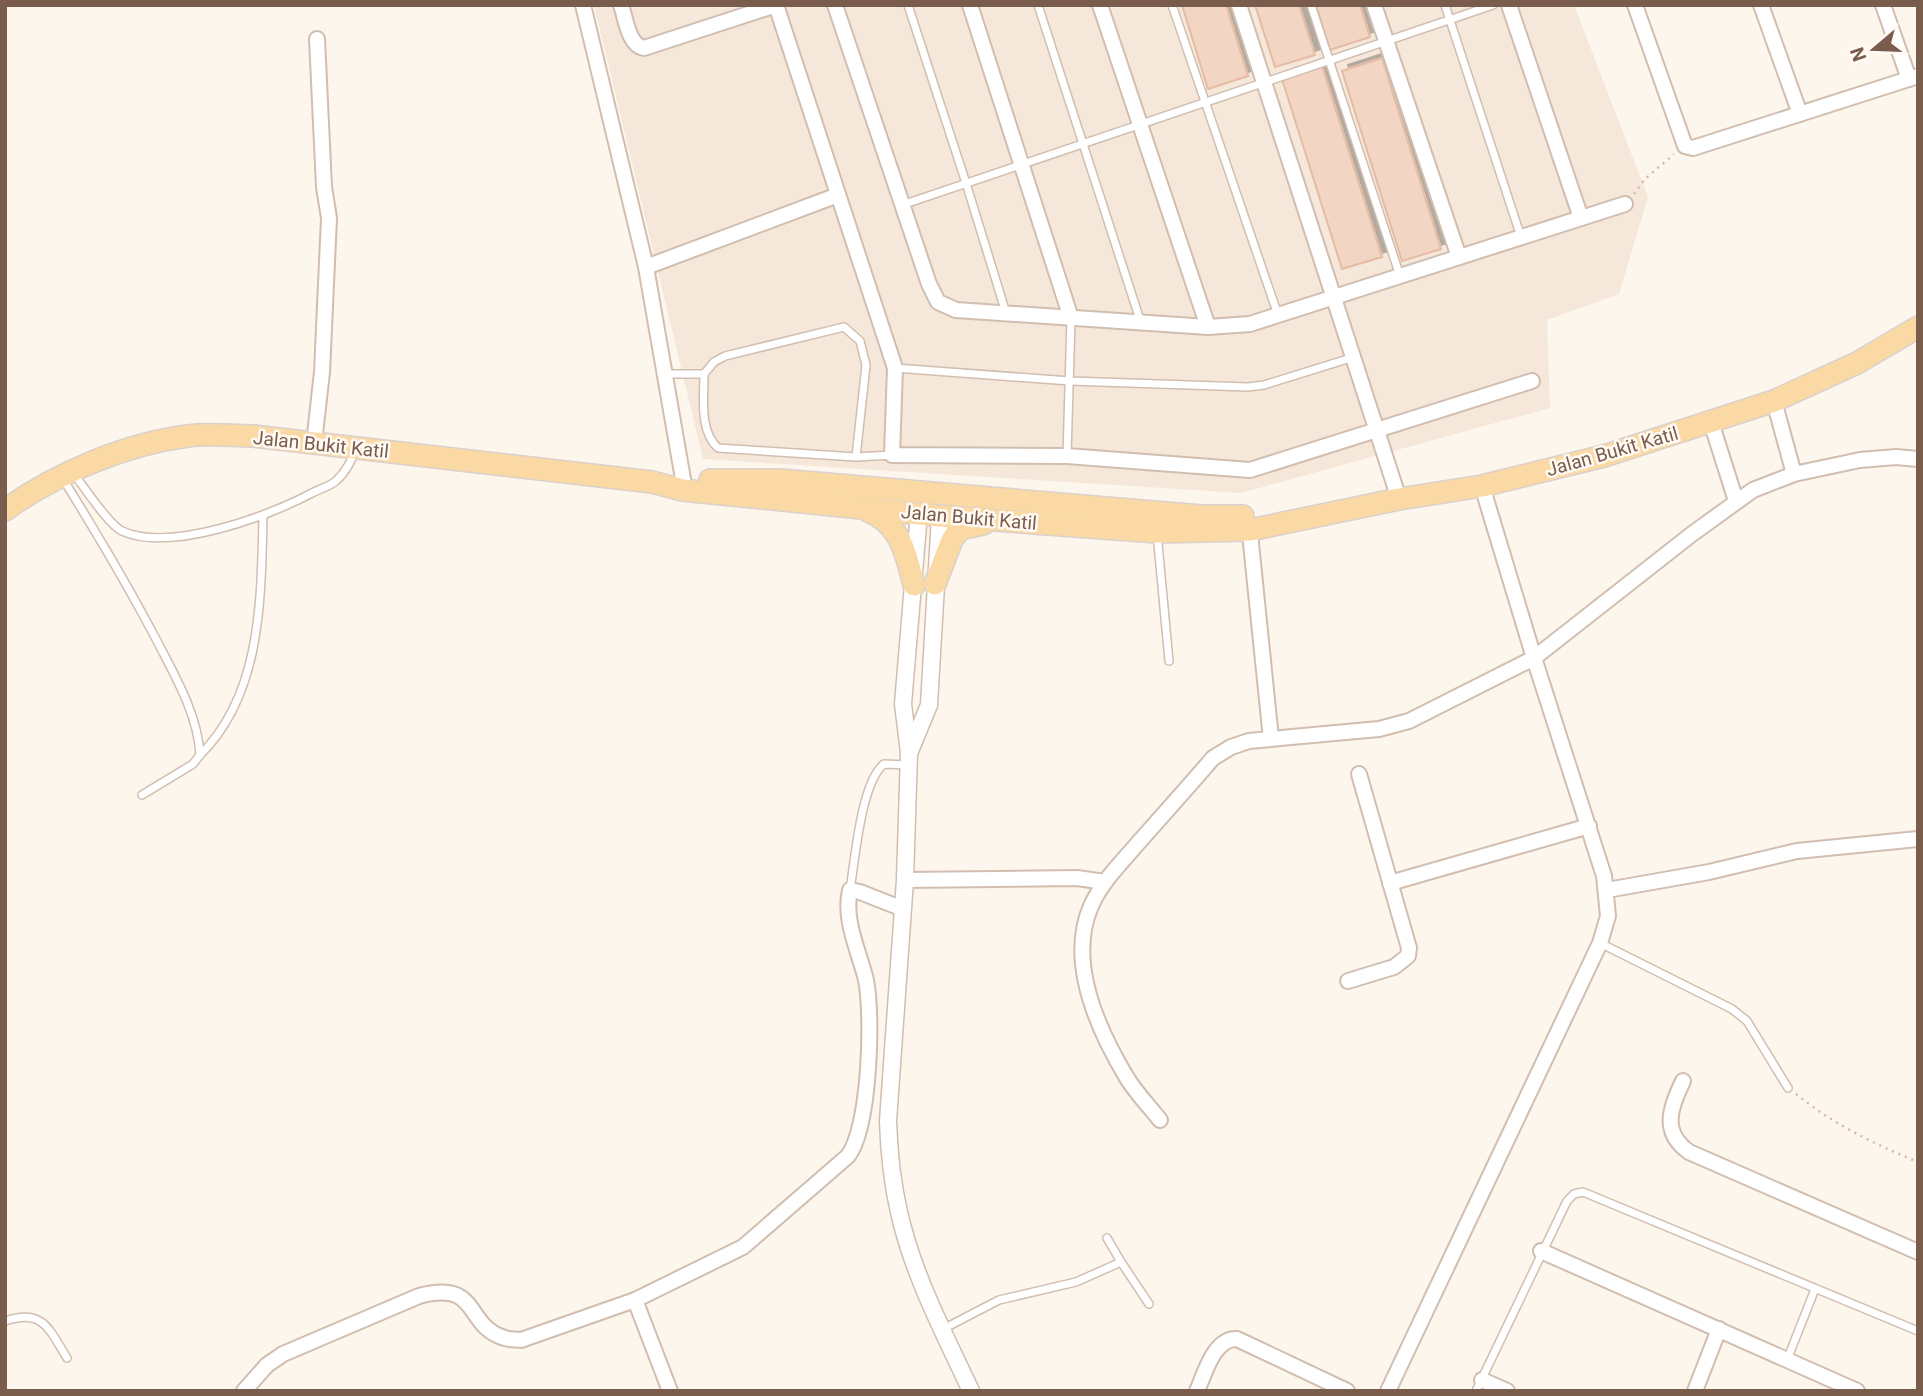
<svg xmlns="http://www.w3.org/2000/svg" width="1923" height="1396" font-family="Roboto,sans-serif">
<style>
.residential{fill:#f5e8da}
.building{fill:#f3d5c3;stroke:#e6bba3;stroke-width:2;filter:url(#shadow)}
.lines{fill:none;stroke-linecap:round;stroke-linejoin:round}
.service-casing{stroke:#d1beb0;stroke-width:10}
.minor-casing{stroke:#d1beb0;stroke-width:18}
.tertiary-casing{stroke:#d1beb0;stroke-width:19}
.primary-casing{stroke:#dad1cd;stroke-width:24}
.path{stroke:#d9b8a5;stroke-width:2.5;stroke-dasharray:2 5;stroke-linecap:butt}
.service{stroke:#fff;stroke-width:7}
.minor{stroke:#fff;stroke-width:14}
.tertiary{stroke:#fff;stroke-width:16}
.primary{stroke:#fbd9a5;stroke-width:21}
.labels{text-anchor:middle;stroke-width:5;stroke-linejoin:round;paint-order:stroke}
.street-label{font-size:19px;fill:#7a5c4d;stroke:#fffaf3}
</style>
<defs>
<filter id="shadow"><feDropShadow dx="6" dy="-6" stdDeviation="0" flood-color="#0004"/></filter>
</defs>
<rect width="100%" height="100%" fill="#fdf6ec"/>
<path class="residential" d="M594,5H1574L1648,197L1619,294L1547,320L1550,408L1241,493L703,459Z"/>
<g class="building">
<path d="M1182,5H1226L1248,76L1208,89Z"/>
<path d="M1255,5H1299L1315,55L1275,67Z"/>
<path d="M1316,5H1360L1370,37L1330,50Z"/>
<path d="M1382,58L1441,249L1402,261L1342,71Z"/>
<path d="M1322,66L1382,257L1342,269L1282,79Z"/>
</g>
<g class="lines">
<g class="service-casing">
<g id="service">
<path d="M908,5L966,183L1006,313"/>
<path d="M1038,5L1141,323"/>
<path d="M1172,5L1278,315"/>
<path d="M1311,5L1400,276"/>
<path d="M1445,5L1521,237"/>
<path d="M902,205L1493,5"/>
<path d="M895,368L1070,381L1248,387L1264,385L1354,357"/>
<path d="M664,374H704"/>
<path d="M1067,456L1071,318"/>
<path d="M856,457L866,365L860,341L844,327L725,356L714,362L704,374C704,398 699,431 718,448L856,457L892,455"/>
<path d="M74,474C84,487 109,525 122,531C170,553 269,516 312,493C320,489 330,486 336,481C346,472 351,461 356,449"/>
<path d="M63,479C96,532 128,586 157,641C175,676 198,715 200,755L193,764L142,795"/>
<path d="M1157,533L1169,661"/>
<path d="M200,755C262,694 261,598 263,517"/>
<path d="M850,890C855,860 861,782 884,764L907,765"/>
<path d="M1600,943L1732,1009L1747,1021L1788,1088"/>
<path d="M1107,1238L1121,1262L1149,1304"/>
<path d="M5,1321C43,1308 49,1329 67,1358"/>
<path d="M943,1329L999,1300L1076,1282L1121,1262"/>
<path d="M1787,1360L1815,1289"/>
<path d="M1476,1391L1567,1201L1574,1194L1583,1192L1918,1331"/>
</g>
</g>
<g class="minor-casing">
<g id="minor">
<path d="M583,5L646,267L683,479L682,490"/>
<path d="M621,5C626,19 628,45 644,48L776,5"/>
<path d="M776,5L895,368L892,455L1067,456L1250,470L1532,381"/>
<path d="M835,5L929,284L938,302L956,310L1208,327L1250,324L1625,204"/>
<path d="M970,5L1071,318"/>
<path d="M1100,5L1208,327"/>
<path d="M1239,5L1399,499"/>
<path d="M1374,5L1459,257"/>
<path d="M1509,5L1581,218"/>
<path d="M1635,5L1685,146L1693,148L1918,76"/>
<path d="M1761,5L1800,114"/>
<path d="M1883,5L1909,79"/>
<path d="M646,267L838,195"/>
<path d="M1774,401L1794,474"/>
<path d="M1711,422L1736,501"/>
<path d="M314,443L322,372L329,218L324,187L317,39"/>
<path d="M1249,524L1271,739"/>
<path d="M905,880L1077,878L1105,882"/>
<path d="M1390,883L1589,826"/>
<path d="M1607,890L1709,872L1797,851L1918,839"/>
<path d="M1348,981L1394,967L1408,956L1409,948L1359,774"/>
<path d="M1683,1081C1670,1108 1661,1132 1689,1152L1918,1252"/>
<path d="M1160,1120C1149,1106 1136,1093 1127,1078C1098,1030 1067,961 1091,906C1102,881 1122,862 1139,842C1164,814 1189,786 1213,758L1231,747L1249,741L1379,729L1409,721L1534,658L1692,534L1753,490L1794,474L1860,460L1896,457L1918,459"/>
<path d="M1541,1251L1857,1391"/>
<path d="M635,1300L670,1391"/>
<path d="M1482,1380L1507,1391"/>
<path d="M244,1391L267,1365L283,1354L419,1296C481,1279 464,1327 505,1338C510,1340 516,1339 521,1340L635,1300L743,1247L848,1156C870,1127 873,1016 866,980C859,951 843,920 850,890L860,892L903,909"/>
<path d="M1197,1391C1205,1373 1214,1338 1237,1339L1347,1391"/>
<path d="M1388,1391L1600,943L1608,916L1604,876L1534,658L1482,486"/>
<path d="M1695,1391L1719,1329"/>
</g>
</g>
<g class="tertiary-casing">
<g id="tertiary">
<path d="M919,513L903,704L909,753L905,880L888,1121C889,1152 892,1182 899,1212C913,1275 944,1333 971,1391"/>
<path d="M910,751L929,705L940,516"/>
</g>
</g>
<g class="primary-casing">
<g id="primary">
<path d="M710,480H780L1201,516H1243"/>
<path d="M5,510C57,473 125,444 188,436C209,433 232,436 253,436L652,482L682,490L940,516L1157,532L1250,530L1399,499L1482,486L1604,456L1774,401L1857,363L1918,327"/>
<path d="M868,511C901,524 906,554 914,585"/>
<path d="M935,584L952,540L960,529L983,524"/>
</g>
</g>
<g class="path">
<path d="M1634,194L1645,179L1674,154"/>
<path d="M1796,1094C1833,1124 1874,1144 1918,1162"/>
</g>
<use href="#service" class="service"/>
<use href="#minor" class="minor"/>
<use href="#tertiary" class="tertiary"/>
<use href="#primary" class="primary"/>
</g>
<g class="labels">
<g class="street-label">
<text transform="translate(321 444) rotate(6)" y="7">Jalan Bukit Katil</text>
<text transform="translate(1612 451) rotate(-16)" y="7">Jalan Bukit Katil</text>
<text transform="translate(969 517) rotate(5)" y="7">Jalan Bukit Katil</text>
</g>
</g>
<rect width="1923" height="1396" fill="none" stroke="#7a5c4d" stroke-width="14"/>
<g transform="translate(1874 49) rotate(251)" stroke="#fffaf3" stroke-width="5" paint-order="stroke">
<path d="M0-5L12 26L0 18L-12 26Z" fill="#7a5c4d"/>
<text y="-10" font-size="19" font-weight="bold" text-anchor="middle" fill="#7a5c4d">N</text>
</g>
</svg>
